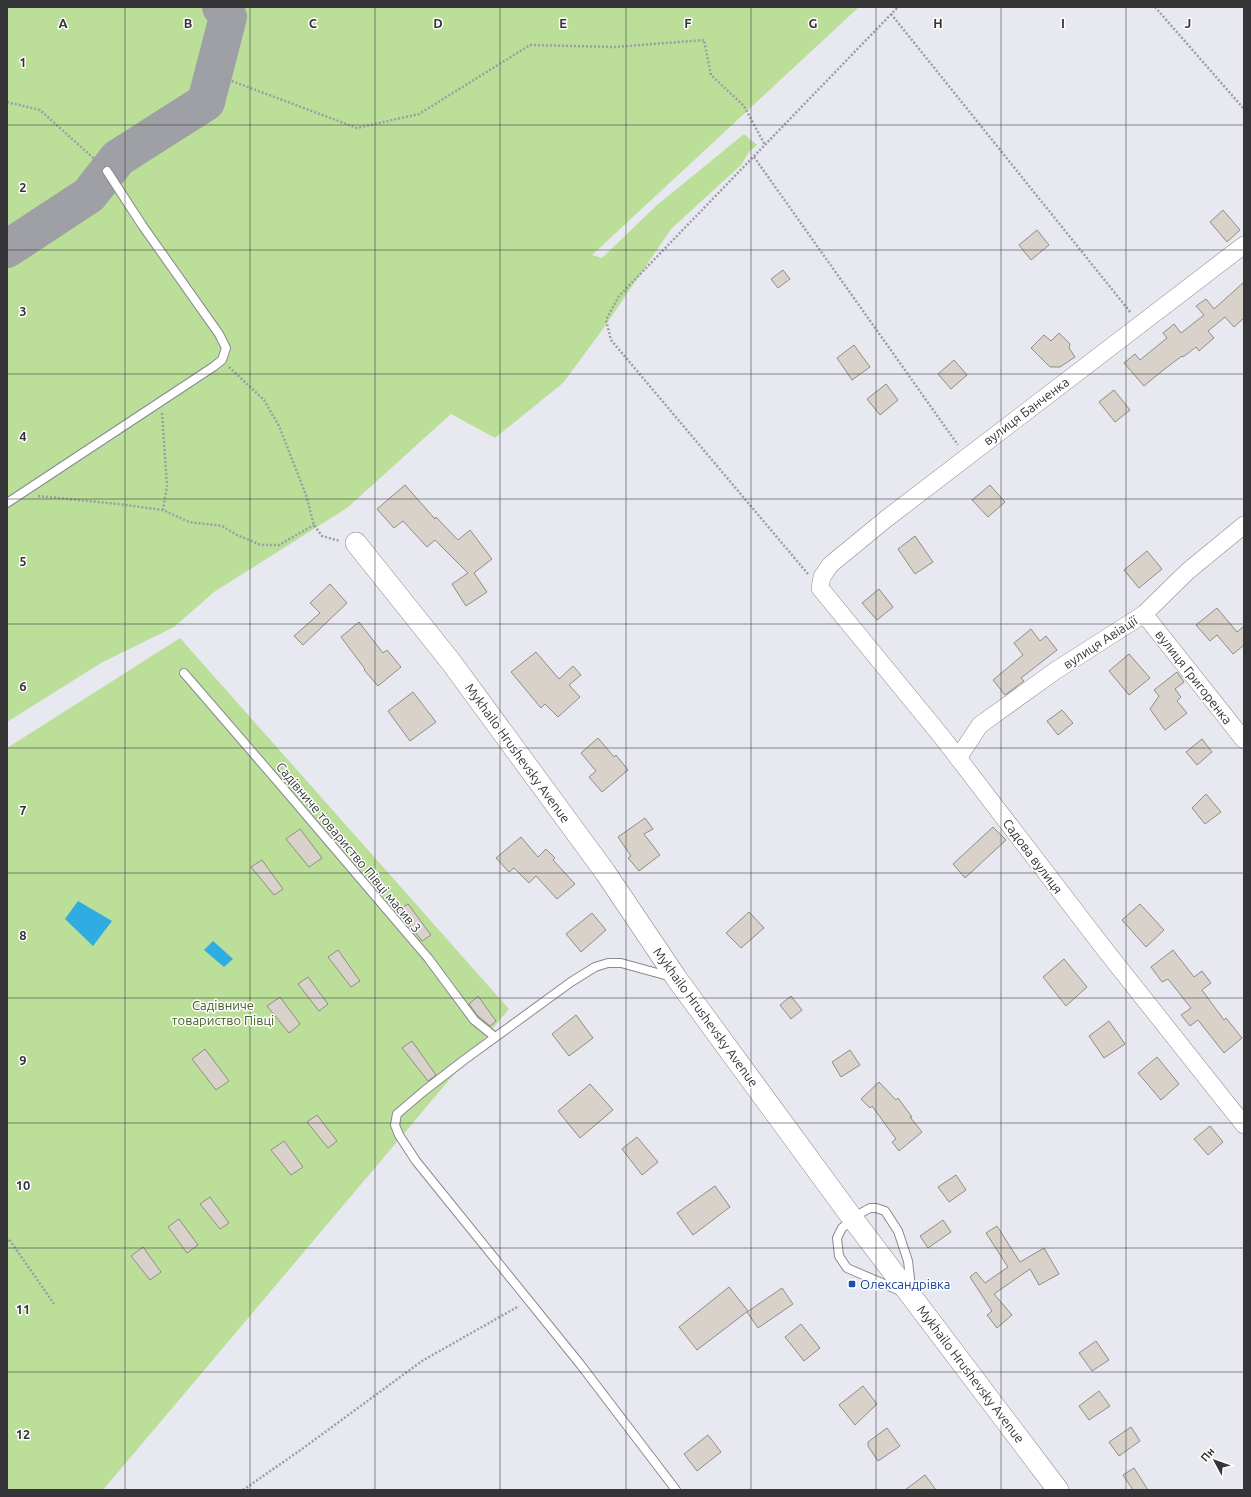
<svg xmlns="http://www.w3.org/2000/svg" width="1251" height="1497" font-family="Ubuntu,sans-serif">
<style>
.green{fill:#bbdf99}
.water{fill:#2face1}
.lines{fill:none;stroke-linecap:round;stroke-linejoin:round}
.taxiway{stroke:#9f9fa6;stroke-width:38}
.building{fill:#d8d2ca;stroke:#918c84}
.service-casing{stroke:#888991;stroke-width:10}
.minor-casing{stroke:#888991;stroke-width:18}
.tertiary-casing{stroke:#888991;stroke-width:22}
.path{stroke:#9d9da4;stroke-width:2.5;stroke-dasharray:2 2;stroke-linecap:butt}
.service{stroke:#fff;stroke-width:8}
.minor{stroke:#fff;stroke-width:17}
.tertiary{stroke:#fff;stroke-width:21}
.grid{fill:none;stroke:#353538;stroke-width:1;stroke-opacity:0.55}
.transit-dot{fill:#1a4fb4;stroke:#fff;stroke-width:1.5}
.labels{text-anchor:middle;stroke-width:3;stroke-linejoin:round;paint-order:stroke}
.street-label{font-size:13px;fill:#353538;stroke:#fff}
.park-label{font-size:13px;fill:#415e20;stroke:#fff}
.transit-label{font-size:13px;fill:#164399;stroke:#fff;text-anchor:start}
.grid-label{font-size:13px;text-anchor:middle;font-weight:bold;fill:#353538;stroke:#fff;stroke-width:3;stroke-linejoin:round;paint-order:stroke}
</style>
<rect width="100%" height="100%" fill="#e8e8f1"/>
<g class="green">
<path d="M7,7H859L592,255L602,258L656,206L744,134L757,145L749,152L741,165L671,229L603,329L563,383L495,438L451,414L347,508L214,592L174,627L101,663L7,722Z"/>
<path d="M180,638L509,1009L103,1490H7V748Z"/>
</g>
<g class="water">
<path d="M78,901L112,921L93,946L65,919Z"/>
<path d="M213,941L233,959L224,967L204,950Z"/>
</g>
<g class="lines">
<path class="taxiway" d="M7,249L89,195L118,158L206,102L228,17L221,7"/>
</g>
<g class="building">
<path d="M1223,210L1240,230L1227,242L1210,222Z"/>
<path d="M1037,230L1049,245L1031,260L1019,245Z"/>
<path d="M783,270L790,279L778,288L771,279Z"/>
<path d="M1244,282V318L1234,327L1225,317L1208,331L1214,338L1199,351L1196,347L1183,357L1182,356L1162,371L1144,386L1124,363L1135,354L1140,360L1167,338L1163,333L1174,324L1181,333L1204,315L1196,306L1206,299L1214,309Z"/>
<path d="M1059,333L1070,344L1069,348L1075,357L1060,367H1050L1031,348L1044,335L1051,341Z"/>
<path d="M854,345L870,367L852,380L837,358Z"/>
<path d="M954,360L967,375L951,389L938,374Z"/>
<path d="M886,384L898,400L880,415L867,399Z"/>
<path d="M1114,390L1130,410L1115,422L1099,402Z"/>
<path d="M405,485L435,519L436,517L458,540L470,530L492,559L474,573L487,592L466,606L452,584L468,573L435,540L427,547L403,521L394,528L377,509Z"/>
<path d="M990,485L1005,502L988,517L972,500Z"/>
<path d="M915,536L933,562L915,574L898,549Z"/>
<path d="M1147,551L1162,569L1139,588L1124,570Z"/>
<path d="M330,584L347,603L303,645L294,636L320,613L310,603Z"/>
<path d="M879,589L893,607L877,620L862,603Z"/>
<path d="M1217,608L1237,632L1244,626V645L1233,654L1217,635L1210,641L1196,625Z"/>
<path d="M359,622L383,653L387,650L401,667L378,686L364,670L365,669L341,637Z"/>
<path d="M1031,629L1040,641L1046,636L1057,650L1021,678L1024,681L1005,695L993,680L1023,655L1014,643Z"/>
<path d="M536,652L559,679L573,666L581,675L569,685L580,697L558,717L545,704L541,708L511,672Z"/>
<path d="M1129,654L1150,678L1129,695L1109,671Z"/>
<path d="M1177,672L1184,682L1175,689L1181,697L1177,701L1187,713L1165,730L1150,709L1159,696L1154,690Z"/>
<path d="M413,692L436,722L410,741L388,711Z"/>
<path d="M1062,710L1073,723L1058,735L1047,721Z"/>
<path d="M598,738L614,757L616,755L628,770L602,792L589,777L596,771L581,753Z"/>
<path d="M1202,739L1212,752L1197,765L1186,752Z"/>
<path d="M1206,794L1221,812L1205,824L1192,808Z"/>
<path d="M645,818L653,829L644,834L660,855L639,871L628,858L631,856L618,837Z"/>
<path d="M993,827L1006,840L965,878L953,864Z"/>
<path d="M300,829L322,858L309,867L286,839Z"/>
<path d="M521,837L538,857L546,849L555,858L553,860L575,884L557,899L536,876L529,883L514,868L509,872L496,858Z"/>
<path d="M262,860L283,889L274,895L251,867Z"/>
<path d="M408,904L431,935L422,941L398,910Z"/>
<path d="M1140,904L1164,930L1146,947L1122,920Z"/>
<path d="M749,912L764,928L741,948L726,933Z"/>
<path d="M592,913L606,930L581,952L566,934Z"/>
<path d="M338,950L360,981L351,987L328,957Z"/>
<path d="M1173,950L1194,977L1202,971L1211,983L1202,990L1224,1020L1226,1018L1242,1038L1224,1053L1198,1020L1190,1026L1181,1015L1191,1008L1168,979L1162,982L1151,967Z"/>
<path d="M1064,959L1087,987L1066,1006L1043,977Z"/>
<path d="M308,977L328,1004L319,1011L298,984Z"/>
<path d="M478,996L496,1021L490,1026L478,1016L469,1004Z"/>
<path d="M791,996L802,1010L791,1019L780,1005Z"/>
<path d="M280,997L300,1024L289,1033L267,1006Z"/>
<path d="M576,1015L593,1038L569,1056L552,1034Z"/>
<path d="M1109,1021L1125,1044L1104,1058L1089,1036Z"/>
<path d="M412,1041L436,1075L428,1081L402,1048Z"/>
<path d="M205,1049L229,1081L216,1090L192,1059Z"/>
<path d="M850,1050L860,1065L841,1077L832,1062Z"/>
<path d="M1157,1057L1179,1084L1161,1100L1138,1073Z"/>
<path d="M879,1082L896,1100L898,1098L912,1117H910L922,1132L899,1151L892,1142L896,1139L872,1106L870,1108L861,1099Z"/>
<path d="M590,1084L613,1110L580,1138L558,1111Z"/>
<path d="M317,1115L337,1141L328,1148L307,1122Z"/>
<path d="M1210,1126L1223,1142L1208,1155L1194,1139Z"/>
<path d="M637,1137L658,1162L642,1175L622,1149Z"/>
<path d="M284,1141L303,1167L291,1175L271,1150Z"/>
<path d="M956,1175L966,1190L949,1202L938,1187Z"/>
<path d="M715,1186L730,1207L693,1235L677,1213Z"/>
<path d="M210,1197L229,1223L220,1229L200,1204Z"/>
<path d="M179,1219L198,1245L187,1253L168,1227Z"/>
<path d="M943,1220L951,1232L928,1248L920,1236Z"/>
<path d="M997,1226L1020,1262L1044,1248L1059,1274L1039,1285L1030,1269L994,1294L1012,1315L997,1328L987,1315L992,1311L970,1277L976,1272L985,1283L1008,1267L986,1233Z"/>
<path d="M143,1247L161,1272L150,1280L131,1256Z"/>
<path d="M729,1287L748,1311L697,1350L679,1327Z"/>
<path d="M782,1288L793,1304L758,1328L747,1312Z"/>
<path d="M801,1324L820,1348L804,1361L785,1337Z"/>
<path d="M1096,1341L1109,1360L1092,1371L1079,1353Z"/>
<path d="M863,1386L877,1404L855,1425L839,1405Z"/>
<path d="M1099,1391L1110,1406L1089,1420L1079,1406Z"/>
<path d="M1131,1427L1140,1441L1119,1456L1109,1442Z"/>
<path d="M887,1428L900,1446L878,1461L868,1446V1442Z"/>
<path d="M708,1435L721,1452L697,1471L684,1454Z"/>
<path d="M1134,1468L1148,1490H1133L1123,1475Z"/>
<path d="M925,1475L936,1490H905Z"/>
</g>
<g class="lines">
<g class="service-casing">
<g id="service">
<path d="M7,503L213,367L222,360L226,348L219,334L142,225L107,171"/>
<path d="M184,673L278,782L428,958L474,1020L495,1037"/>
<path d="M672,977L621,963H608L595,967L571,982L464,1060L424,1091L397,1114L395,1125L399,1135L416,1161L580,1364L676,1490"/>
<path d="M870,1208H876L885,1211L898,1231L908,1261L912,1296L847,1268L839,1256L837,1238L842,1228L861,1213Z"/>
</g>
</g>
<g class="minor-casing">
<g id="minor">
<path d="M1244,245L886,519L830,565L822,577L820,588L942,737L1106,951L1244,1125"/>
<path d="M1144,614L1244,740"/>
<path d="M958,758L980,725L1055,671L1144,614L1188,571L1244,525"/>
</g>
</g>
<g class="tertiary-casing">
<path id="tertiary" d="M356,543L451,662L605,872L677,979L853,1219L1058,1490"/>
</g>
<g class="path">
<path d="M1155,7L1244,109"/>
<path d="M891,14L1131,313"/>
<path d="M213,74L357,128L419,114L530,45L615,47L704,40L711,75L744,106L765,145"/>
<path d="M7,102L40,110L100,164"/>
<path d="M754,157L958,445"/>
<path d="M229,367L264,400L279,426L306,495L314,525L322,536L340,541"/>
<path d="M162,413L167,486L163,510"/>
<path d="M38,496L118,504L163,510L189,522L222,526L237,535L261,545H279L314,525"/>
<path d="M808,574L611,340L606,320L619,296L898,7"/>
<path d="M7,1241L9,1239L54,1304"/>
<path d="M243,1490L302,1449L422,1361L519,1306"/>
</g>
<use href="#service" class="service"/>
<use href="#minor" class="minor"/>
<use href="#tertiary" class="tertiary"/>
</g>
<path class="grid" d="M125,7V1490M250,7V1490M375,7V1490M500,7V1490M626,7V1490M751,7V1490M876,7V1490M1001,7V1490M1126,7V1490M7,125H1244M7,250H1244M7,374H1244M7,499H1244M7,624H1244M7,748H1244M7,873H1244M7,998H1244M7,1123H1244M7,1248H1244M7,1372H1244"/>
<rect class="transit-dot" x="848" y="1280" width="8" height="8" rx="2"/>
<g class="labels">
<g class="street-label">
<text transform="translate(1026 411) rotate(-37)" y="5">вулиця Банченка</text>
<text transform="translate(1100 642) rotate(-33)" y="5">вулиця Авіації</text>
<text transform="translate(1194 677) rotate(52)" y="5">вулиця Григоренка</text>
<text transform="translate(518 753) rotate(54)" y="5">Mykhailo Hrushevsky Avenue</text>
<text transform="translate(349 847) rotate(50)" y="5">Садівниче товариство Півці масив 3</text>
<text transform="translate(1033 856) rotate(53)" y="5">Садова вулиця</text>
<text transform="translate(706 1017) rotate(54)" y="5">Mykhailo Hrushevsky Avenue</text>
<text transform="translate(971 1374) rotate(53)" y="5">Mykhailo Hrushevsky Avenue</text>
</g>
<g class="park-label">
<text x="223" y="1010">Садівниче<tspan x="223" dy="15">товариство Півці</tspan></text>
</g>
<g class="transit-label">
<text x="860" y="1289">Олександрівка</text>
</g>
</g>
<g class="grid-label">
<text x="63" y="28">A</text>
<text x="188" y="28">B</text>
<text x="313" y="28">C</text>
<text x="438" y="28">D</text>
<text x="563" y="28">E</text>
<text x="688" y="28">F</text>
<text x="813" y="28">G</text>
<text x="938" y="28">H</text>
<text x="1063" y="28">I</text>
<text x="1188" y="28">J</text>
<text x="23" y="67">1</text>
<text x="23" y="192">2</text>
<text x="23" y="316">3</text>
<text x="23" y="441">4</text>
<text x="23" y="566">5</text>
<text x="23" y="691">6</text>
<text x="23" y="815">7</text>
<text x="23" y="940">8</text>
<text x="23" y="1065">9</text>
<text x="23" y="1190">10</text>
<text x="23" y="1314">11</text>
<text x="23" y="1439">12</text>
</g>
<rect width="1251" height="1497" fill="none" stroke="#353538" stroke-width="16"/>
<g transform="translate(1215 1461) rotate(311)" stroke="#ffffff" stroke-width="3" paint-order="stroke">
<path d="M0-3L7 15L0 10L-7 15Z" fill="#353538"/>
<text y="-6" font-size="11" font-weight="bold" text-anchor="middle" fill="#353538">Пн</text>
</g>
</svg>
